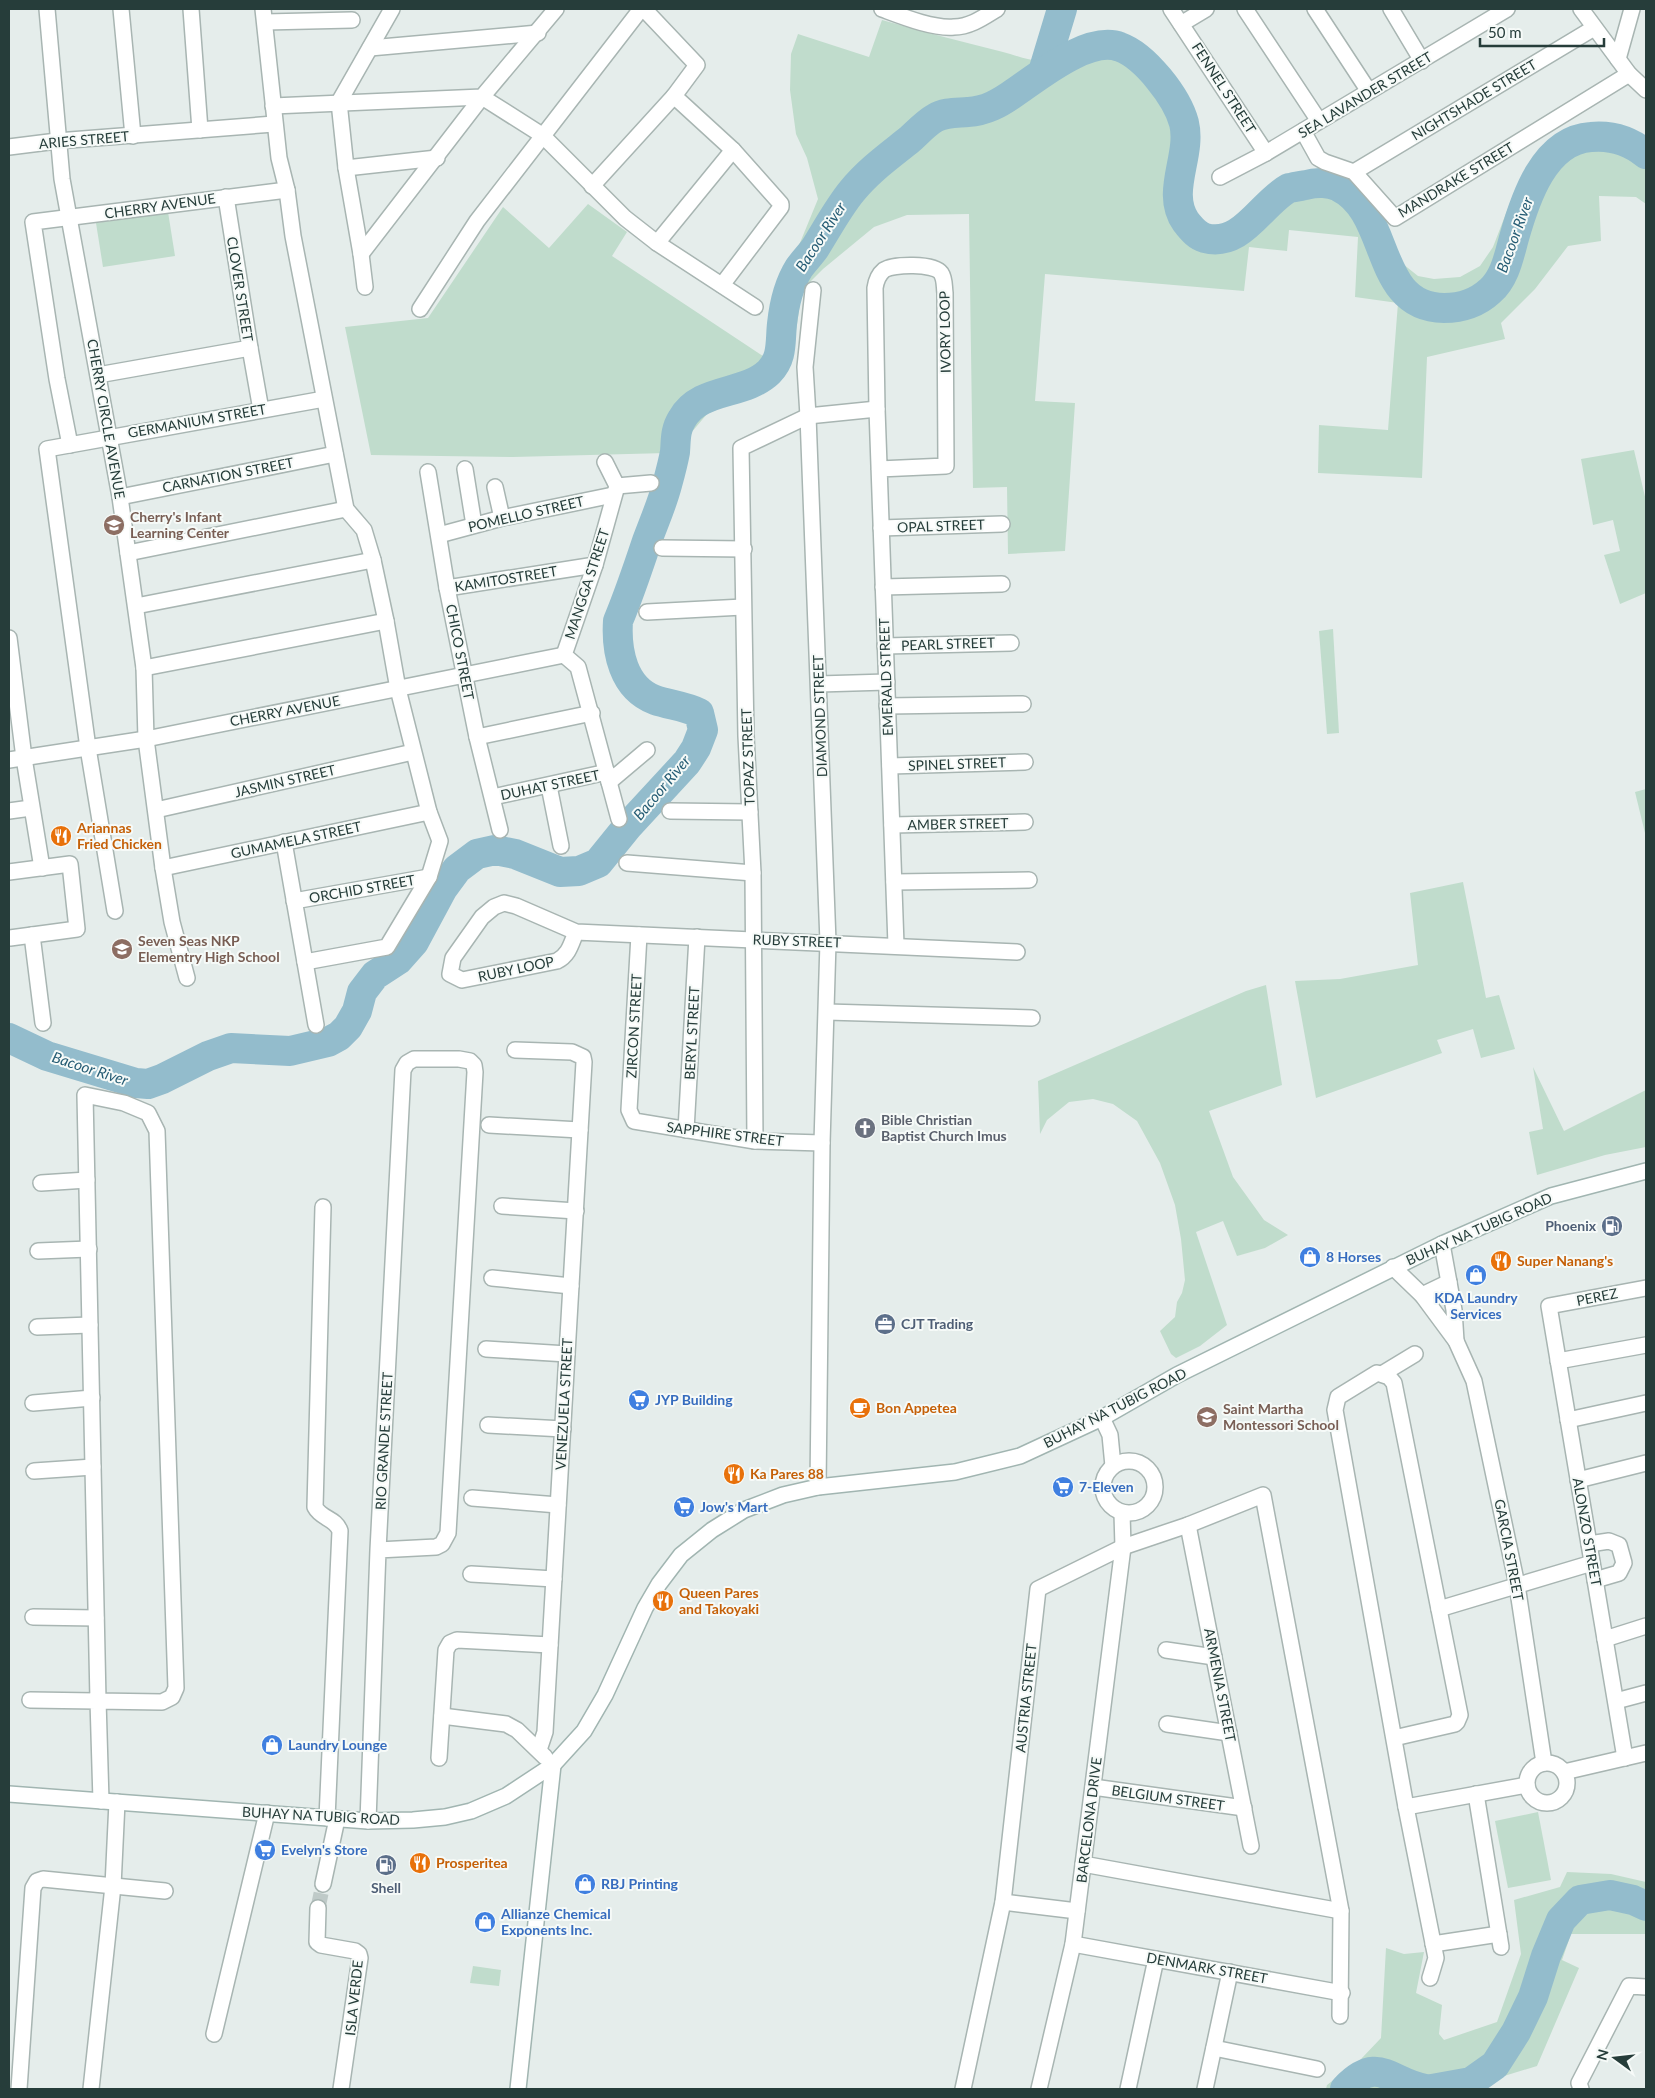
<svg xmlns="http://www.w3.org/2000/svg" width="1655" height="2098" font-family="Lato,sans-serif">
<style>
.green{fill:#c0dccc}
.lines{fill:none;stroke-linecap:round;stroke-linejoin:round}
.river{stroke:#93bccc;stroke-width:30}
.street-tunnel{stroke:#bfcac8;stroke-width:15;stroke-dasharray:15 8;stroke-linecap:butt}
.street-casing{stroke:#a8b5b2;stroke-width:18}
.secondary-casing{stroke:#a1b5b1;stroke-width:18}
.street{stroke:#fff;stroke-width:15}
.secondary{stroke:#fff;stroke-width:15}
.labels{text-anchor:middle;stroke-width:4;stroke-linejoin:round;paint-order:stroke}
.street-label{font-size:14px;fill:#263d3a;stroke:#f6faf8}
.education-label{font-size:14px;font-weight:bold;fill:#785e54;stroke:#f6faf8;text-anchor:start}
.food-label{font-size:14px;font-weight:bold;fill:#c56008;stroke:#f6faf8;text-anchor:start}
.worship-label{font-size:14px;font-weight:bold;fill:#5b616d;stroke:#f6faf8;text-anchor:start}
.service-label{font-size:14px;font-weight:bold;fill:#4e5e75;stroke:#f6faf8;text-anchor:end}
.shop-label{font-size:14px;font-weight:bold;fill:#366cbe;stroke:#f6faf8;text-anchor:start}
.water-label{font-size:15px;font-style:italic;fill:#255c74;stroke:#f6faf8}
</style>
<rect width="100%" height="100%" fill="#e5edeb"/>
<g class="green">
<path d="M882,20C922,31 962,42 1003,52C1015,55 1031,62 1044,61C1051,61 1079,47 1090,45C1102,42 1118,39 1131,44C1149,51 1186,100 1192,119C1203,156 1171,185 1196,226L1210,231L1225,228L1290,182L1308,174L1339,177L1363,194L1380,215L1403,264L1418,276L1434,279L1460,277L1480,266L1493,247L1515,190L1529,167L1552,143L1590,126L1619,129L1646,142V204L1636,197L1599,196L1601,241L1568,246L1535,289L1501,323L1505,339L1427,357L1422,478L1318,473L1319,425L1388,430L1398,303L1355,297L1358,237L1289,230L1287,251L1249,247L1244,291L1045,274L1035,401L1075,403L1065,551L1008,554L1007,487L973,488L969,214L907,215L874,227L823,269L802,290L791,365L767,388L707,414L691,433L686,454L667,453L513,457L371,455L345,327L428,318L503,207L549,248L588,204L627,232L612,256L769,360L778,306L788,272L818,199L807,158L796,134L790,90L791,54L798,34L869,57Z"/>
<path d="M168,212L175,256L103,267L96,223Z"/>
<path d="M1634,450L1646,501V593L1620,604L1604,555L1620,551L1613,520L1593,525L1581,459Z"/>
<path d="M1333,629L1339,733L1327,734L1319,631Z"/>
<path d="M1646,789V833H1645L1635,792Z"/>
<path d="M1463,882L1486,998L1499,995L1515,1049L1481,1058L1473,1029L1437,1040L1442,1053L1316,1098L1295,981L1340,979L1418,965L1410,893Z"/>
<path d="M1266,985L1282,1085L1209,1111L1233,1177L1264,1220L1288,1235L1265,1248L1237,1256L1223,1221L1196,1232L1227,1325L1200,1346L1176,1358L1171,1354L1160,1331L1175,1317L1177,1302L1182,1293L1185,1280L1181,1239L1175,1205L1160,1163L1137,1121L1113,1104L1093,1099L1069,1102L1047,1120L1040,1134L1038,1081L1246,991Z"/>
<path d="M1533,1067L1564,1131L1646,1090V1147L1605,1155L1537,1175L1529,1132L1543,1129Z"/>
<path d="M1538,1812L1551,1880L1508,1888L1495,1821Z"/>
<path d="M1567,1872L1611,1874L1646,1882V1934H1571L1562,1960L1579,1968L1537,2066L1462,2089H1326L1327,2085L1361,2059L1381,2038L1386,1948L1404,1954L1424,1952L1416,1993L1442,2005L1439,2034L1444,2040L1497,2022L1521,1954L1514,1900L1560,1887Z"/>
<path d="M473,1966L501,1970L499,1986L470,1983Z"/>
</g>
<g class="lines">
<g class="river">
<path d="M1043,72L1062,9"/>
<path d="M9,1038L47,1056L136,1083L148,1084L162,1079L208,1056L231,1048L290,1051L328,1042L339,1036L348,1027L357,1011L362,992L375,975L398,960L414,942L443,888L457,869L477,854L495,850L515,854L560,872L579,871L598,863L628,826L687,762L696,748L703,730L699,713C684,706 670,705 655,700C623,688 616,651 618,621C629,595 638,568 647,541C654,522 662,504 667,485C670,474 673,463 675,452C676,440 675,430 682,419C700,387 744,396 769,372C783,358 780,342 782,324C784,305 789,284 799,268C804,261 810,255 815,248C827,229 838,208 852,191C868,171 889,156 909,140C917,133 926,123 935,118C945,112 957,113 968,112C986,111 1000,103 1014,93C1039,76 1089,35 1120,47C1145,56 1177,97 1184,123C1192,156 1165,192 1186,222C1192,229 1196,235 1205,238C1242,248 1261,203 1289,188C1291,188 1304,185 1306,185C1316,182 1330,182 1339,187C1392,213 1373,307 1444,308C1461,308 1477,303 1490,291C1505,278 1509,256 1514,238C1525,199 1544,140 1591,137C1612,135 1630,141 1646,154"/>
<path d="M1345,2089C1378,2054 1389,2082 1425,2089"/>
<path d="M1432,2089L1471,2082L1495,2065L1516,2032L1533,1997L1546,1956L1561,1920L1580,1900L1610,1895L1633,1900L1646,1906"/>
</g>
<path class="street-tunnel" d="M318,1908L323,1884"/>
<g class="street-casing">
<g id="street">
<path d="M47,9L62,179L120,497L144,668L146,739L163,868L172,922L187,978"/>
<path d="M121,9L133,136"/>
<path d="M191,9L200,130"/>
<path d="M263,9L279,158L287,190L293,236L346,509L364,530L373,560L386,621L398,689L429,812L440,841L429,877L387,947L305,962"/>
<path d="M644,9L697,65L674,96"/>
<path d="M882,9C901,16 933,29 954,27C970,27 984,17 997,9"/>
<path d="M1171,9L1266,153"/>
<path d="M1245,9L1319,121"/>
<path d="M1315,9L1368,90"/>
<path d="M1391,9L1422,61"/>
<path d="M1581,9L1629,74L1646,90"/>
<path d="M265,22L352,20"/>
<path d="M1181,24L1206,9"/>
<path d="M370,48L538,33"/>
<path d="M1618,59L1632,9"/>
<path d="M273,106L482,97L556,9"/>
<path d="M1303,131L1318,158L1325,162L1354,172L1395,218L1629,74"/>
<path d="M9,147L57,141L274,124"/>
<path d="M346,168L437,158"/>
<path d="M1354,172L1594,28"/>
<path d="M1220,177L1266,153L1507,9"/>
<path d="M592,186L674,96L733,150L781,204V207L722,285"/>
<path d="M657,243L733,150"/>
<path d="M361,254L482,97L542,135L625,218L657,243L755,307"/>
<path d="M365,287L361,254L346,168L339,102L392,9"/>
<path d="M813,290L805,367L808,416L828,942L822,1143L818,1487"/>
<path d="M420,309L477,221L641,9"/>
<path d="M250,348L261,410"/>
<path d="M98,375L250,348L226,197"/>
<path d="M70,445L57,379L33,222L287,190"/>
<path d="M605,462L617,486L595,565L564,655L578,667L619,819"/>
<path d="M465,469L474,525"/>
<path d="M879,469L946,466L945,293C944,286 945,279 941,273C934,263 893,264 884,270C878,275 876,281 875,288L877,409L896,945"/>
<path d="M428,472L447,588L477,737L500,830"/>
<path d="M617,486L651,483"/>
<path d="M495,487L502,518"/>
<path d="M120,497L335,454"/>
<path d="M881,528L1002,524"/>
<path d="M439,535L502,518L613,495"/>
<path d="M662,548L744,549"/>
<path d="M128,553L346,509"/>
<path d="M883,587L1002,584"/>
<path d="M447,588L595,565"/>
<path d="M136,606L373,560"/>
<path d="M647,612L743,607"/>
<path d="M9,638L24,758L42,868"/>
<path d="M885,646L1011,643"/>
<path d="M144,668L386,621"/>
<path d="M819,684L887,682"/>
<path d="M887,706L1023,704"/>
<path d="M477,737L592,713"/>
<path d="M9,760L146,739L564,655"/>
<path d="M890,766L1025,762"/>
<path d="M609,782L647,750"/>
<path d="M549,786L561,846"/>
<path d="M493,797L607,772"/>
<path d="M156,810L413,752"/>
<path d="M9,811L31,808"/>
<path d="M670,811L750,812"/>
<path d="M892,825L1025,822"/>
<path d="M284,842L316,1025"/>
<path d="M627,863L753,873"/>
<path d="M163,868L429,812"/>
<path d="M9,872L70,864L77,929L10,938"/>
<path d="M894,882L1029,880"/>
<path d="M294,901L429,877"/>
<path d="M115,911L88,748L47,449L324,399"/>
<path d="M576,932C571,944 569,955 557,961L462,980L450,974L453,958L482,917L494,907L504,903L516,906L576,932L1017,952"/>
<path d="M32,935L43,1023"/>
<path d="M639,935L629,1110L634,1121L755,1141L822,1143"/>
<path d="M827,1012L1032,1018"/>
<path d="M515,1050L572,1052L583,1057L584,1062L545,1732L539,1750"/>
<path d="M489,1125L580,1130"/>
<path d="M686,1130L697,937"/>
<path d="M755,1141L753,873L746,736L741,448L808,416L877,409"/>
<path d="M41,1183L87,1180"/>
<path d="M502,1206L576,1211"/>
<path d="M323,1207L315,1507C321,1519 336,1518 340,1531L327,1818"/>
<path d="M1442,1244L1454,1310L1456,1341"/>
<path d="M38,1251L89,1249"/>
<path d="M1393,1267L1422,1295L1456,1341L1474,1381L1517,1585L1544,1763"/>
<path d="M492,1278L571,1286"/>
<path d="M1422,1295L1449,1282"/>
<path d="M37,1327L90,1325"/>
<path d="M486,1349L567,1354"/>
<path d="M1558,1361L1646,1345"/>
<path d="M1382,1374L1415,1354"/>
<path d="M33,1403L92,1398"/>
<path d="M1102,1418L1110,1435L1113,1466"/>
<path d="M1568,1420L1646,1403"/>
<path d="M488,1425L563,1429"/>
<circle cx="1129" cy="1487" r="26"/>
<path d="M34,1471L93,1467"/>
<path d="M1578,1480L1646,1463"/>
<path d="M472,1498L558,1505"/>
<path d="M1188,1525L1251,1846"/>
<path d="M1589,1544L1609,1541L1619,1545L1624,1563L1619,1573L1595,1580"/>
<path d="M471,1574L554,1579"/>
<path d="M1439,1609L1592,1563"/>
<path d="M33,1617L96,1618"/>
<path d="M1605,1639L1646,1626"/>
<path d="M1166,1650L1214,1657"/>
<path d="M30,1700L162,1702L172,1697L176,1688L157,1131L148,1113L124,1103L85,1095L98,1700L101,1801"/>
<path d="M1616,1701L1646,1693"/>
<path d="M442,1716L506,1724L517,1730L545,1757"/>
<path d="M1167,1724L1229,1733"/>
<path d="M1394,1738L1455,1724L1457,1722L1460,1715L1394,1383L1389,1377L1377,1373L1338,1397L1335,1410L1406,1807L1436,1958L1430,1978"/>
<path d="M439,1758L446,1650L450,1643L457,1640L550,1645"/>
<path d="M1625,1758L1549,1306L1646,1288"/>
<circle cx="1547" cy="1783" r="20"/>
<path d="M1564,1772L1646,1753"/>
<path d="M1093,1787L1244,1808"/>
<path d="M1476,1794L1501,1947"/>
<path d="M1406,1807L1527,1785"/>
<path d="M368,1821L378,1550L403,1070L407,1063L414,1059H459L470,1061L474,1065L475,1072L448,1533L442,1544L436,1547L378,1550"/>
<path d="M1083,1864L1341,1911"/>
<path d="M323,1884L337,1819"/>
<path d="M1003,1902L1077,1911"/>
<path d="M318,1908L317,1942L321,1945L355,1951L359,1954L360,1958L341,2089"/>
<path d="M1073,1944L1342,1993"/>
<path d="M1433,1944L1499,1934"/>
<path d="M214,2034L267,1813"/>
<path d="M1214,2048L1317,2069"/>
<path d="M19,2089L33,1888L37,1881L43,1879L165,1891"/>
<path d="M91,2089L113,1886L117,1802"/>
<path d="M963,2089L1003,1902L1038,1589L1123,1547L1188,1525L1263,1495L1341,1911L1340,2016"/>
<path d="M1039,2089L1073,1944L1123,1547L1122,1513"/>
<path d="M1128,2089L1156,1959"/>
<path d="M1205,2089L1230,1972"/>
<path d="M1581,2089L1579,2083L1629,1986L1646,1987"/>
</g>
</g>
<g class="secondary-casing">
<g id="secondary">
<path d="M9,1794L368,1821L413,1820L445,1817L471,1811L506,1796L553,1765L584,1731L605,1695L645,1608L659,1584L681,1555L712,1530L744,1510L783,1495L818,1487L955,1472L1020,1456L1102,1418L1177,1375L1442,1244L1551,1196L1646,1171"/>
<path d="M518,2089L553,1765"/>
</g>
</g>
<use href="#street" class="street"/>
<use href="#secondary" class="secondary"/>
</g>
<defs>
<g id="school-disc" transform="scale(1.125)"><circle r="9.5" fill="#8d6e63" stroke="#f6faf8"/><path d="M0-5L7-2L0 1L-7-2ZM-4 1L0 2.5L4 1V4Q0 6-4 4Z" fill="#fff"/></g>
<g id="restaurant-disc" transform="scale(1.125)"><circle r="9.5" fill="#e8710a" stroke="#f6faf8"/><path d="M-5-6h1v4h1v-4h1v4h1v-4h1v5L-1.5 .5V6h-2V.5L-5-1ZM5-6V6H3V1.5H1.5Q1.5-4 5-6Z" fill="#fff"/></g>
<g id="church-disc" transform="scale(1.125)"><circle r="9.5" fill="#6b7280" stroke="#f6faf8"/><path d="M-1.2-6h2.4v3.5h3.3v2.4h-3.3V6h-2.4V-.1h-3.3v-2.4h3.3Z" fill="#fff"/></g>
<g id="fuel-disc" transform="scale(1.125)"><circle r="9.5" fill="#5c6f8a" stroke="#f6faf8"/><path d="M-5.5-6h7V0h2V4h1.3V-2.5L3-4.5l.8-.8L6-3V5H2.5V1h-1V6h-7ZM-4.2-4.7v3.2H.2V-4.7Z" fill="#fff"/></g>
<g id="shop-disc" transform="scale(1.125)"><circle r="9.5" fill="#3f7fe0" stroke="#f6faf8"/><path d="M-5-2.5h2.3a2.7 3.5 0 0 1 5.4 0H5L5.5 6h-11ZM-1.5-2.5h3a1.5 2.3 0 0 0-3 0Z" fill="#fff"/></g>
<g id="office-disc" transform="scale(1.125)"><circle r="9.5" fill="#5c6f8a" stroke="#f6faf8"/><path d="M-6-3h4V-5.5h4V-3h4V5H-6ZM-1-4.5V-3h2v-1.5ZM-6 0V1H6V0Z" fill="#fff"/></g>
<g id="supermarket-disc" transform="scale(1.125)"><circle r="9.5" fill="#3f7fe0" stroke="#f6faf8"/><path d="M-6-5.5h2.5l.6 2H6L4.5 2H-2.5L-4.4-4H-6ZM-1.5 3.2a1.3 1.3 0 1 0 .1 0ZM3 3.2a1.3 1.3 0 1 0 .1 0Z" fill="#fff"/></g>
<g id="cafe-disc" transform="scale(1.125)"><circle r="9.5" fill="#e8710a" stroke="#f6faf8"/><path d="M-5.5-4.5H6V0H3Q3 3.5 0 3.5H-2.5Q-5.5 3.5-5.5 0ZM3-3.2v2h1.7v-2ZM-6 4.5H4V6H-6Z" fill="#fff"/></g>
</defs>
<g fill-rule="evenodd">
<use href="#school-disc" x="114" y="525"/>
<use href="#restaurant-disc" x="61" y="836"/>
<use href="#school-disc" x="122" y="949"/>
<use href="#church-disc" x="865" y="1128"/>
<use href="#fuel-disc" x="1612" y="1226"/>
<use href="#shop-disc" x="1310" y="1257"/>
<use href="#restaurant-disc" x="1501" y="1261"/>
<use href="#shop-disc" x="1476" y="1275"/>
<use href="#office-disc" x="885" y="1324"/>
<use href="#supermarket-disc" x="639" y="1400"/>
<use href="#cafe-disc" x="860" y="1408"/>
<use href="#school-disc" x="1207" y="1417"/>
<use href="#restaurant-disc" x="734" y="1474"/>
<use href="#supermarket-disc" x="1063" y="1487"/>
<use href="#supermarket-disc" x="684" y="1507"/>
<use href="#restaurant-disc" x="663" y="1601"/>
<use href="#shop-disc" x="272" y="1745"/>
<use href="#supermarket-disc" x="265" y="1850"/>
<use href="#restaurant-disc" x="420" y="1863"/>
<use href="#fuel-disc" x="386" y="1865"/>
<use href="#shop-disc" x="585" y="1884"/>
<use href="#shop-disc" x="485" y="1922"/>
</g>
<g class="labels">
<g class="street-label">
<text transform="translate(1224 88) rotate(57)" y="5">FENNEL STREET</text>
<text transform="translate(1365 95) rotate(-31)" y="5">SEA LAVANDER STREET</text>
<text transform="translate(1474 100) rotate(-31)" y="5">NIGHTSHADE STREET</text>
<text transform="translate(84 140) rotate(-5)" y="5">ARIES STREET</text>
<text transform="translate(1456 180) rotate(-31)" y="5">MANDRAKE STREET</text>
<text transform="translate(160 206) rotate(-8)" y="5">CHERRY AVENUE</text>
<text transform="translate(240 289) rotate(81)" y="5">CLOVER STREET</text>
<text transform="translate(945 332) rotate(-91)" y="5">IVORY LOOP</text>
<text transform="translate(106 419) rotate(80)" y="5">CHERRY CIRCLE AVENUE</text>
<text transform="translate(197 421) rotate(-10)" y="5">GERMANIUM STREET</text>
<text transform="translate(228 475) rotate(-11)" y="5">CARNATION STREET</text>
<text transform="translate(526 514) rotate(-13)" y="5">POMELLO STREET</text>
<text transform="translate(941 526) rotate(-2)" y="5">OPAL STREET</text>
<text transform="translate(506 579) rotate(-9)" y="5">KAMITOSTREET</text>
<text transform="translate(587 584) rotate(-72)" y="5">MANGGA STREET</text>
<text transform="translate(948 644) rotate(-2)" y="5">PEARL STREET</text>
<text transform="translate(460 652) rotate(79)" y="5">CHICO STREET</text>
<text transform="translate(886 677) rotate(-92)" y="5">EMERALD STREET</text>
<text transform="translate(285 711) rotate(-11)" y="5">CHERRY AVENUE</text>
<text transform="translate(820 716) rotate(-92)" y="5">DIAMOND STREET</text>
<text transform="translate(748 757) rotate(-92)" y="5">TOPAZ STREET</text>
<text transform="translate(957 764) rotate(-2)" y="5">SPINEL STREET</text>
<text transform="translate(285 781) rotate(-13)" y="5">JASMIN STREET</text>
<text transform="translate(550 785) rotate(-12)" y="5">DUHAT STREET</text>
<text transform="translate(958 824) rotate(-1)" y="5">AMBER STREET</text>
<text transform="translate(296 840) rotate(-12)" y="5">GUMAMELA STREET</text>
<text transform="translate(362 889) rotate(-10)" y="5">ORCHID STREET</text>
<text transform="translate(797 941) rotate(2)" y="5">RUBY STREET</text>
<text transform="translate(516 969) rotate(-12)" y="5">RUBY LOOP</text>
<text transform="translate(634 1026) rotate(-87)" y="5">ZIRCON STREET</text>
<text transform="translate(692 1033) rotate(-87)" y="5">BERYL STREET</text>
<text transform="translate(725 1134) rotate(7)" y="5">SAPPHIRE STREET</text>
<text transform="translate(1479 1229) rotate(-24)" y="5">BUHAY NA TUBIG ROAD</text>
<text transform="translate(1597 1297) rotate(-11)" y="5">PEREZ</text>
<text transform="translate(564 1404) rotate(-87)" y="5">VENEZUELA STREET</text>
<text transform="translate(1115 1408) rotate(-27)" y="5">BUHAY NA TUBIG ROAD</text>
<text transform="translate(384 1441) rotate(-87)" y="5">RIO GRANDE STREET</text>
<text transform="translate(1587 1532) rotate(80)" y="5">ALONZO STREET</text>
<text transform="translate(1509 1550) rotate(79)" y="5">GARCIA STREET</text>
<text transform="translate(1220 1685) rotate(79)" y="5">ARMENIA STREET</text>
<text transform="translate(1026 1698) rotate(-84)" y="5">AUSTRIA STREET</text>
<text transform="translate(1168 1798) rotate(8)" y="5">BELGIUM STREET</text>
<text transform="translate(321 1816) rotate(3)" y="5">BUHAY NA TUBIG ROAD</text>
<text transform="translate(1089 1820) rotate(-83)" y="5">BARCELONA DRIVE</text>
<text transform="translate(1207 1968) rotate(10)" y="5">DENMARK STREET</text>
<text transform="translate(354 1998) rotate(-84)" y="5">ISLA VERDE</text>
</g>
<g class="education-label">
<text x="130" y="522">Cherry's Infant<tspan x="130" dy="16">Learning Center</tspan></text>
<text x="138" y="946">Seven Seas NKP<tspan x="138" dy="16">Elementry High School</tspan></text>
<text x="1223" y="1414">Saint Martha<tspan x="1223" dy="16">Montessori School</tspan></text>
</g>
<g class="food-label">
<text x="77" y="833">Ariannas<tspan x="77" dy="16">Fried Chicken</tspan></text>
<text x="1517" y="1266">Super Nanang's</text>
<text x="876" y="1413">Bon Appetea</text>
<text x="750" y="1479">Ka Pares 88</text>
<text x="679" y="1598">Queen Pares<tspan x="679" dy="16">and Takoyaki</tspan></text>
<text x="436" y="1868">Prosperitea</text>
</g>
<g class="worship-label">
<text x="881" y="1125">Bible Christian<tspan x="881" dy="16">Baptist Church Imus</tspan></text>
</g>
<g class="service-label">
<text x="1596" y="1231">Phoenix</text>
<text x="901" y="1329" text-anchor="start">CJT Trading</text>
<text x="386" y="1893" text-anchor="middle">Shell</text>
</g>
<g class="shop-label">
<text x="1326" y="1262">8 Horses</text>
<text x="1476" y="1303" text-anchor="middle">KDA Laundry<tspan x="1476" dy="16">Services</tspan></text>
<text x="655" y="1405">JYP Building</text>
<text x="1079" y="1492">7-Eleven</text>
<text x="700" y="1512">Jow's Mart</text>
<text x="288" y="1750">Laundry Lounge</text>
<text x="281" y="1855">Evelyn's Store</text>
<text x="601" y="1889">RBJ Printing</text>
<text x="501" y="1919">Allianze Chemical<tspan x="501" dy="16">Exponents Inc.</tspan></text>
</g>
<g class="water-label">
<text transform="translate(1515 235) rotate(-70)" y="5">Bacoor River</text>
<text transform="translate(821 237) rotate(-57)" y="5">Bacoor River</text>
<text transform="translate(662 788) rotate(-50)" y="5">Bacoor River</text>
<text transform="translate(90 1069) rotate(18)" y="5">Bacoor River</text>
</g>
</g>
<rect width="1655" height="2098" fill="none" stroke="#263d3a" stroke-width="20"/>
<g transform="translate(1615 2058) rotate(285)" stroke="#f6faf8" stroke-width="4" paint-order="stroke">
<path d="M0-4L9 19L0 12L-9 19Z" fill="#263d3a"/>
<text y="-8" font-size="14" font-weight="bold" text-anchor="middle" fill="#263d3a">N</text>
</g>
<path d="M1480 38v8h124v-8" fill="none" stroke="#263d3a" stroke-width="2.5"/>
<text x="1488" y="38" font-size="15" fill="#263d3a" stroke="#f6faf8" stroke-width="4" paint-order="stroke">50 m</text>
</svg>
